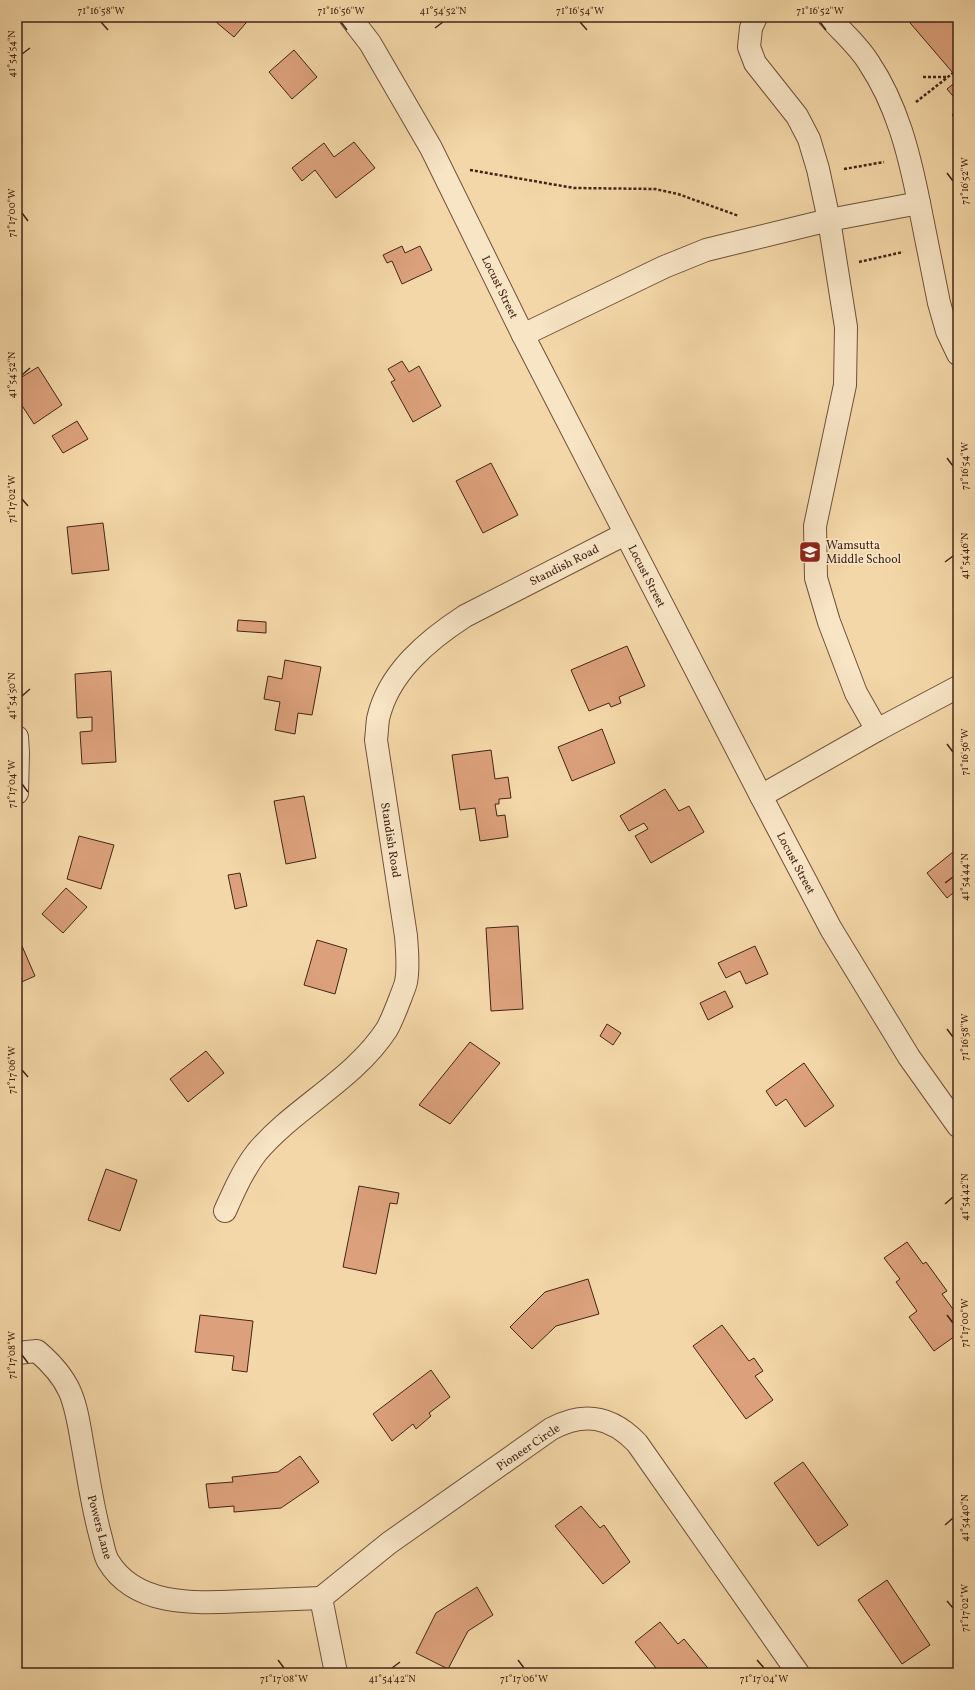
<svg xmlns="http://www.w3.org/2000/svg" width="975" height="1690" font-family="Vollkorn,serif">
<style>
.building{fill:#dca17c;stroke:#442418}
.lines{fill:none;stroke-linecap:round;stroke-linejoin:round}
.minor-casing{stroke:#70513c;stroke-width:24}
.path{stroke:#442418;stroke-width:2.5;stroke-dasharray:3 2;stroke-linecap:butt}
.minor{stroke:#f8e5c6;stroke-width:22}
.ticks{fill:none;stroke:#442418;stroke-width:1.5}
.labels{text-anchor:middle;stroke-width:3.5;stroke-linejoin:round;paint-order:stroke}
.street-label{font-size:12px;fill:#442418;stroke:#f8e5c6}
.poi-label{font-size:12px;fill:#442418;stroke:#f8e5c6;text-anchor:start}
.neatline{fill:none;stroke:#442418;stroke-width:1.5}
.ticks-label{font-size:10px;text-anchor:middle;fill:#442418}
</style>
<rect width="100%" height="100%" fill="#f4d7a8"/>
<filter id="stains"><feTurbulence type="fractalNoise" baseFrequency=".005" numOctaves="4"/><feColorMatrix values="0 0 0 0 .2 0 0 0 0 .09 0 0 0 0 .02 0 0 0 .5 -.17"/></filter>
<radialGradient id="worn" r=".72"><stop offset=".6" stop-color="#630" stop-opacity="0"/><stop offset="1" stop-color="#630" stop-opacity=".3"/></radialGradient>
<g class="building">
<path d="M210,17H251L234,37Z"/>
<path d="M905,17H958V78L953,73Z"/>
<path d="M294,50L317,77L292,99L269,72Z"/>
<path d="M958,80V102L947,89Z"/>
<path d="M958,111V122L952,115Z"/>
<path d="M354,142L375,168L336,198L315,170L302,181L292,168L324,143L334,157Z"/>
<path d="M402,246L405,253L420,246L432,270L402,284L392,261L387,263L383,255Z"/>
<path d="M402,361L409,372L419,366L441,406L413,422L391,382L395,380L388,369Z"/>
<path d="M38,367L62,405L34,424L17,398V380Z"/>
<path d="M77,421L88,439L63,453L52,436Z"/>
<path d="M491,463L518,515L483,533L456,481Z"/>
<path d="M103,523L109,570L72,574L67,527Z"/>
<path d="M238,620L266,622V633L237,631Z"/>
<path d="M627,646L645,686L619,697L621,703L611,707L609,703L589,711L571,670Z"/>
<path d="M285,660L321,667L312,715L298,713L295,734L275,730L280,702L264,699L268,676L282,679Z"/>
<path d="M111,671L116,762L82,764L80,732L92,731V717L77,718L75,674Z"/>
<path d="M602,729L615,763L572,781L558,747Z"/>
<path d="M491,750L495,779L508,777L511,798L499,799V804H495L497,816L505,815L508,837L480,841L475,808L460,810L452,755Z"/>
<path d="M665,789L679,811L689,806L704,832L651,863L635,836L648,829L644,823L629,831L620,816Z"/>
<path d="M304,796L316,858L286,864L274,801Z"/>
<path d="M79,836L114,845L101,889L67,879Z"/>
<path d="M958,848V889L947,898L927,873Z"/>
<path d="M240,873L247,906L235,909L228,875Z"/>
<path d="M66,888L87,907L63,933L42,914Z"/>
<path d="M518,926L523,1009L491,1011L486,928Z"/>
<path d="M317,940L347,949L335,994L304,985Z"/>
<path d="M22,946L35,976L17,984V948Z"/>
<path d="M755,946L768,974L746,984L740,971L726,978L718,963Z"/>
<path d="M725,991L733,1007L708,1020L700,1003Z"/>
<path d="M607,1024L621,1033L613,1045L600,1036Z"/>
<path d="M470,1042L500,1063L450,1124L419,1105Z"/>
<path d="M206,1051L224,1073L188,1102L170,1079Z"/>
<path d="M804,1063L834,1106L805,1127L786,1099L776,1106L766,1091Z"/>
<path d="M106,1169L137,1180L120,1231L88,1220Z"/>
<path d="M359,1186L399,1193L397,1204L390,1203L376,1274L343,1267Z"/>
<path d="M907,1242L923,1264L926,1262L947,1291L942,1294L958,1316V1334L934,1351L909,1317L917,1311L896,1282L900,1279L884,1258Z"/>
<path d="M588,1279L599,1314L556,1326L532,1349L510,1327L545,1292Z"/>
<path d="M200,1315L253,1321L247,1372L232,1370L234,1356L195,1352Z"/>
<path d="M722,1325L749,1361L754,1358L763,1371L755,1376L773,1400L746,1419L693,1346Z"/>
<path d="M431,1370L450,1397L429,1413L431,1416L416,1429L413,1424L392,1441L373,1414Z"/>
<path d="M300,1456L319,1482L281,1508L234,1512V1506L209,1508L206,1484L233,1482L232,1477L278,1472Z"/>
<path d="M803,1462L848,1525L818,1546L774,1483Z"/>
<path d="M581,1506L600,1528L604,1525L630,1562L603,1584L555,1526Z"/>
<path d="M887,1580L930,1645L902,1664L858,1600Z"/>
<path d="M477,1587L493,1615L468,1631L448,1669L416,1653L436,1613Z"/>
<path d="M660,1622L678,1644L684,1639L712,1673H660L635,1642Z"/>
</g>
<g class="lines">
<g class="minor-casing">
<g id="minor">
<path d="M350,17L370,43L431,148L523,335L761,796L831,929L909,1057L958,1126"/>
<path d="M756,17L751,28L749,47L755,63L797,116L809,139L818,169L829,220L846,327L845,385L815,526L816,578L829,622L856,693L877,730"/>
<path d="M829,17C842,32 859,46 869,63C897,105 909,153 919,203"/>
<path d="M523,335L664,267L706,250L829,220L919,203L939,303L947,331L958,354"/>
<path d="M17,737L18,753L17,793"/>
<path d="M761,796L877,730L958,687"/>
<path d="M225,1211C234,1191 243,1170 257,1152C295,1107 354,1080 387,1029C392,1020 396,1009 400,999C402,993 405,987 406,982C409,967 407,951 406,936L376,740C377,733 377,726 378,719C388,673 428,640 465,616L625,534"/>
<path d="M17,1353L37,1351C71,1380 75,1399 82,1442C88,1474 92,1506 101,1538C103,1545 104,1554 108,1561C136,1608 198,1603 245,1601C270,1600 296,1599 321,1598"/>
<path d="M336,1673L321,1598L389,1543L551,1429C584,1411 611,1416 637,1443L798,1673"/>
</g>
</g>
<g class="path">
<path d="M923,77H947"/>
<path d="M916,102L953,73"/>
<path d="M844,169L884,162"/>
<path d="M470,170L574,188L655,189L678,194L739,216"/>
<path d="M859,262L903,252"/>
</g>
<use href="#minor" class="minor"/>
</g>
<path class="ticks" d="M101,22L108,30M341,22L347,30M580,22L587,30M820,22L826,30M435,28L443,22M22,54L30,48M947,173L953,181M22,213L28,221M22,375L30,368M947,458L953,466M22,499L28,506M945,562L953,556M22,696L30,689M947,744L953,752M22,784L28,792M945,883L953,877M947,1029L953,1037M22,1070L28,1077M945,1204L953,1197M947,1315L953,1323M22,1355L28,1363M945,1525L953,1518M947,1601L953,1608M278,1660L284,1668M518,1660L524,1668M757,1660L764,1668M392,1668L400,1662"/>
<defs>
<g id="school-square" transform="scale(1.15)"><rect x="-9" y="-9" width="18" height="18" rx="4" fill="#8f2418" stroke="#f8e5c6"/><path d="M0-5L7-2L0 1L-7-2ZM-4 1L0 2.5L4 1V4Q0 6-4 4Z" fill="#fff"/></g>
</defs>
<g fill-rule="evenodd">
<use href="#school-square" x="810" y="552"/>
</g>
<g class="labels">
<g class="street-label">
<text transform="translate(500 287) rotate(64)" y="4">Locust Street</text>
<text transform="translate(564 565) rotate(-27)" y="4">Standish Road</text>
<text transform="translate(647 576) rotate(63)" y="4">Locust Street</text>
<text transform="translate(391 840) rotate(81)" y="4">Standish Road</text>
<text transform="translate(796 863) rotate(62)" y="4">Locust Street</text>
<text transform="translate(528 1447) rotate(-34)" y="4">Pioneer Circle</text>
<text transform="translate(100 1527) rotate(75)" y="4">Powers Lane</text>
</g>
<g class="poi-label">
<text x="826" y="549">Wamsutta<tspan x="826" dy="14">Middle School</tspan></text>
</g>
</g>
<rect width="975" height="1690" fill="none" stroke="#f4d7a8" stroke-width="44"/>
<rect x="22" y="22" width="931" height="1646" class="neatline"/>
<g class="ticks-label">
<text x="101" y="14">71°16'58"W</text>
<text x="341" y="14">71°16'56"W</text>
<text x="443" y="14">41°54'52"N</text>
<text x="580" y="14">71°16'54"W</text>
<text x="820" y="14">71°16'52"W</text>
<text transform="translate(11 54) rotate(-90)" y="4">41°54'54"N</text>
<text transform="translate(964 181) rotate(-90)" y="4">71°16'52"W</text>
<text transform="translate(11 213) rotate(-90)" y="4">71°17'00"W</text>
<text transform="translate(11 375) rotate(-90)" y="4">41°54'52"N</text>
<text transform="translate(964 466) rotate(-90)" y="4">71°16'54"W</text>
<text transform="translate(11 499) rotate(-90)" y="4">71°17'02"W</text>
<text transform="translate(964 556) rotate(-90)" y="4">41°54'46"N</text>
<text transform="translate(11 696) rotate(-90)" y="4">41°54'50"N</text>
<text transform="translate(964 752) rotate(-90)" y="4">71°16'56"W</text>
<text transform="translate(11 784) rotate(-90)" y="4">71°17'04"W</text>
<text transform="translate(964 877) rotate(-90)" y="4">41°54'44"N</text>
<text transform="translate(964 1037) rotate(-90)" y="4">71°16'58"W</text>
<text transform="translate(11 1070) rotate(-90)" y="4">71°17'06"W</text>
<text transform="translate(964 1197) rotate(-90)" y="4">41°54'42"N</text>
<text transform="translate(964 1323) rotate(-90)" y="4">71°17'00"W</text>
<text transform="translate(11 1355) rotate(-90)" y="4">71°17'08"W</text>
<text transform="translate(964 1518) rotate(-90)" y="4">41°54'40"N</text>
<text transform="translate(964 1608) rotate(-90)" y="4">71°17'02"W</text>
<text x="284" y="1682">71°17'08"W</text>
<text x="392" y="1682">41°54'42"N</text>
<text x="524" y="1682">71°17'06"W</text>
<text x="764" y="1682">71°17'04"W</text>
</g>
<rect width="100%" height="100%" filter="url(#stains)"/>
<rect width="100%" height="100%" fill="url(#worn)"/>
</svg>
